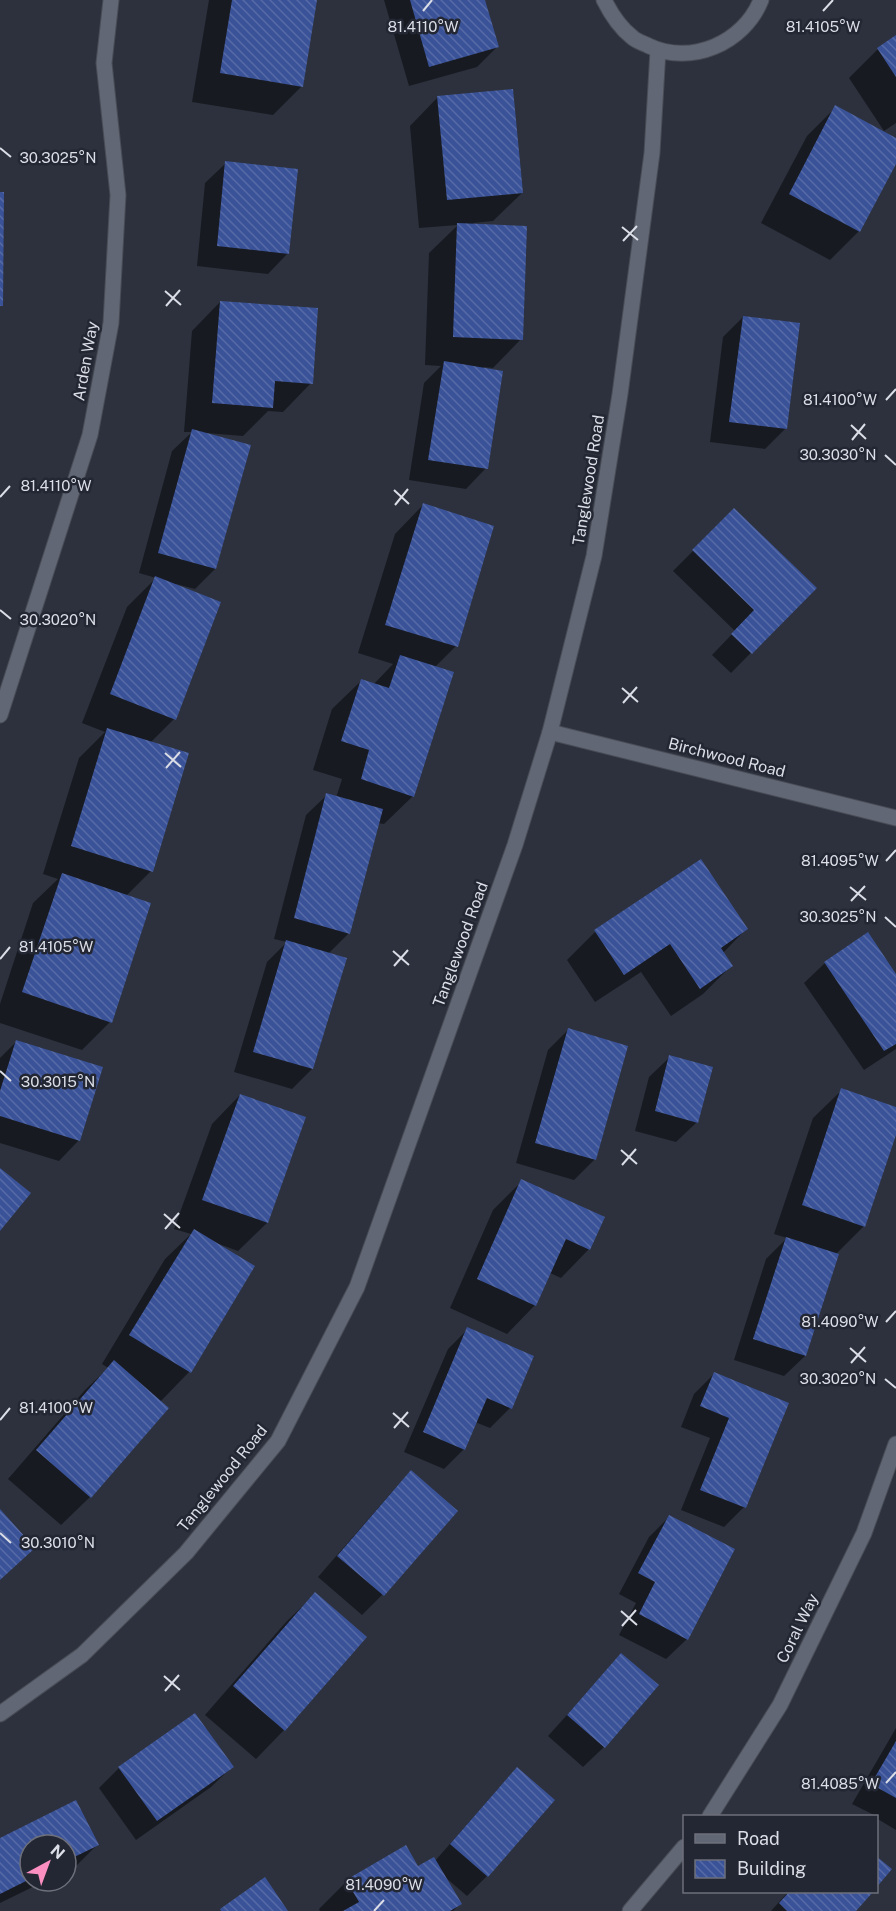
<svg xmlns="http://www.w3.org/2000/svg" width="896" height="1911" font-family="'Public Sans',sans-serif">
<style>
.shadow{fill:#0007}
.building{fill:url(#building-back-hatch)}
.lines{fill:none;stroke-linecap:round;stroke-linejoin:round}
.minor-casing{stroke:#484c56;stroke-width:17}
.minor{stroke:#616775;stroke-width:15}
.ticks{fill:none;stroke:#dbdee6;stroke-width:2}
.labels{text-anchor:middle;stroke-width:5;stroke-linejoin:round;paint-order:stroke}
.street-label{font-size:16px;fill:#dbdee6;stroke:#232733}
.ticks-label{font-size:15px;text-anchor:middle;fill:#dbdee6;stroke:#232733;stroke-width:5;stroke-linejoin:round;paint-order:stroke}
</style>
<defs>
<pattern id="building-back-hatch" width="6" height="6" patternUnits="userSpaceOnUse" patternTransform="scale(1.5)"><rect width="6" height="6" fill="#3a5298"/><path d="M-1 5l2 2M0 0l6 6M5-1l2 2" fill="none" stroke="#566aa6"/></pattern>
</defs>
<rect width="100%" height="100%" fill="#2c313d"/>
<g class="shadow">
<path d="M209,0H315L301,87L273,115L192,102Z"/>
<path d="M384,0H484L497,47L477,67L409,86Z"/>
<path d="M896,37V123L884,131L849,78L878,49Z"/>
<path d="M438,97L522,193L493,221L473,223L521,339L493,368L484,367L486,468L466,489L409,480L424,383L441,366L425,365L429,253L458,225L419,228L410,126Z"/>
<path d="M836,107L896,139V160L859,231L830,260L761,223L807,136Z"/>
<path d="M226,163L288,253L268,274L197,266L205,183Z"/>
<path d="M220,302L311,383L283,412L268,411L243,436L206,433L215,569L195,589L176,584L175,586L174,719L151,742V871L126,896L110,1022L82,1050L0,1023V1004L33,903L58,879L43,874L79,758L105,732L82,723L127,607L156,578L139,573L172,451L192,432H184L192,331Z"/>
<path d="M743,317L786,428L765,449L710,442L723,337Z"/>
<path d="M423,505L456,646L435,667L413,796L384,824L378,823L349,933L328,954L312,1069L292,1089L234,1072L267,962L287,942L274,939L306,815L327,795L336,798L342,779L313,770L332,709L361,681L373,685L393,664L358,653L395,534Z"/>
<path d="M734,510L815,588L731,673L712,655L735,631L673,571Z"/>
<path d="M746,929L723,953L731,966L703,994L671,1016L641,972L595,1002L567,960L595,932Z"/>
<path d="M825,963L896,976V1049L864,1070L804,983Z"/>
<path d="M569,1029L626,1047L594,1160L574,1180L516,1163L548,1050Z"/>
<path d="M16,1042L79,1140L59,1161L0,1143V1058Z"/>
<path d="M670,1057L697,1122L676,1142L635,1131L649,1077Z"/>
<path d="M842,1090L896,1108V1130L864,1226L835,1255L805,1356L784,1376L734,1360L766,1259L787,1238L774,1234L813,1118Z"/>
<path d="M240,1095L267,1223L238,1251L219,1244L189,1372L160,1402L90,1497L61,1525L8,1479L85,1390L108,1368L102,1364L165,1259L191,1234L174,1229L212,1124Z"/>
<path d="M522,1181L589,1249L561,1278L550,1273L535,1305L507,1334L450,1308L493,1210Z"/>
<path d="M468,1329L510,1408L490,1428L475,1422L464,1449L444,1469L404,1452L448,1349Z"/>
<path d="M714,1374L787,1404L744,1507L724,1527L681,1510L710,1438L681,1427L694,1394Z"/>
<path d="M411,1472L456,1511L382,1595L362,1615L318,1577L391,1493Z"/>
<path d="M669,1517L687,1639L666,1659L619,1635L636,1603L619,1594L649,1537Z"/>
<path d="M315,1594L365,1637L284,1730L256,1759L205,1715L286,1622Z"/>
<path d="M621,1655L604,1747L583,1767L548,1736Z"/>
<path d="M896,1728V1830L876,1818V1816L852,1804Z"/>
<path d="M232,1767L211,1787L136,1840L99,1788L119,1768Z"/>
<path d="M517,1769L553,1800L487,1876L467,1896L445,1877L460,1904L453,1911H320L319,1909L347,1881L417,1868L435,1861L497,1790Z"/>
<path d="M0,1840L97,1845L77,1865L66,1870V1845H30V1881H45L0,1903Z"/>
<path d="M788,1892H871L854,1911H771Z"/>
</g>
<g class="building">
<path d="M232,0H317L303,87L220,73Z"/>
<path d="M410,0H485L499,47L429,67Z"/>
<path d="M896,35V77L877,48Z"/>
<path d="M513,89L523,193L447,200L437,96Z"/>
<path d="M835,105L896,138V164L860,232L789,194Z"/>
<path d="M225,161L298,169L289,254L217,246Z"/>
<path d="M0,192H4L3,306H0Z"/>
<path d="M457,223L527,226L523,340L453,337Z"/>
<path d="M220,301L318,308L313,384L275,381L273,408L212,403Z"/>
<path d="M743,316L800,323L787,429L729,422Z"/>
<path d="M444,361L503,371L488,469L428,460Z"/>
<path d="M192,429L251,445L216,569L158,553Z"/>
<path d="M423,503L494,526L458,647L385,625Z"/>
<path d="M734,508L817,588L752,654L731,634L754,610L692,550Z"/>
<path d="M155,576L221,602L176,720L110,694Z"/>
<path d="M400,655L454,672L414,797L361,779L369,750L341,741L361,679L389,688Z"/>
<path d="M107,728L189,753L153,872L71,846Z"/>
<path d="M326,793L383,809L350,934L294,918Z"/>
<path d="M701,859L748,929L721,948L733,966L700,989L670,944L624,975L594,930Z"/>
<path d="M62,873L151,903L112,1023L22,992Z"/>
<path d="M868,932L896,974V1044L884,1051L824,962Z"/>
<path d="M286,940L347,958L313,1069L253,1052Z"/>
<path d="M568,1028L628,1046L596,1160L535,1143Z"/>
<path d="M16,1040L103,1067L80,1141L0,1116V1091Z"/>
<path d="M669,1055L713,1067L698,1123L655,1111Z"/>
<path d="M841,1088L896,1107V1135L865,1227L802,1205Z"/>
<path d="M240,1094L306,1117L268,1223L202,1200Z"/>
<path d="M0,1168L31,1193L0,1231Z"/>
<path d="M521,1179L605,1217L590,1250L566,1239L536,1306L477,1279Z"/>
<path d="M194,1229L255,1266L191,1373L129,1335Z"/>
<path d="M786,1237L839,1254L806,1356L753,1339Z"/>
<path d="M467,1327L534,1356L512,1409L487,1398L465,1450L423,1432Z"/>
<path d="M114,1360L169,1408L91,1498L36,1450Z"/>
<path d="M714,1372L789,1403L746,1508L700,1490L729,1418L700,1406Z"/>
<path d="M411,1470L458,1511L384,1596L337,1556Z"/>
<path d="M0,1509L35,1548L0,1580Z"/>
<path d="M669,1515L735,1549L688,1640L639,1614L655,1582L638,1573Z"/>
<path d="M315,1592L367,1637L285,1731L233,1686Z"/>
<path d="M621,1653L659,1685L605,1748L567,1715Z"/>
<path d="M195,1713L234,1767L157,1821L118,1767Z"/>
<path d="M896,1741V1798L871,1784Z"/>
<path d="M517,1767L555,1800L488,1877L450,1844Z"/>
<path d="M76,1800L99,1845L66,1861V1845H30V1879L0,1894V1838Z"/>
<path d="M406,1845L418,1866L434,1857L462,1904L450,1911H343L359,1902L346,1880Z"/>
<path d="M876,1856L892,1869L876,1888Z"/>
<path d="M265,1877L288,1911H221L220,1909Z"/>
<path d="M789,1892H873L856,1911H787L779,1903Z"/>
</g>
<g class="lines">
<g class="minor-casing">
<g id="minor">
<path d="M604,0C611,14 619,27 632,37C636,41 643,43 649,46C691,66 744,43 761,0"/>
<path d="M0,715L90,435L111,323L118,195L104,63L111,0"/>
<path d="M550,732L896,818"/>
<path d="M0,1714L82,1655L186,1553L278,1441L357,1287L515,845L550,732L594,556L620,394L652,153L658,50"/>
<path d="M710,1816L780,1705L864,1533L896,1444"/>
<path d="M630,1911L684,1847"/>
</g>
</g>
<use href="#minor" class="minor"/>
</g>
<path class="ticks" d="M423,11L432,0M823,11L833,0M0,148L11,157M622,227L638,240M623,241L637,226M165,291L181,305M166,306L180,290M886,400L896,389M851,425L866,439M852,440L865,424M885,455L896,465M394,490L409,504M0,497L10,486M395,505L408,489M0,610L11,619M622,688L638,702M623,703L637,687M165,753L181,767M166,768L180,752M886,861L896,850M850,887L866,900M851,901L865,886M885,917L896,927M393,951L409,965M0,959L10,947M394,966L408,950M0,1071L11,1081M621,1150L637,1164M622,1165L636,1149M164,1214L180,1228M165,1229L179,1213M886,1322L896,1311M850,1348L866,1362M851,1363L865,1347M885,1379L896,1388M393,1413L409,1427M0,1420L10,1408M394,1428L408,1412M0,1533L11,1543M621,1611L637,1625M622,1626L636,1610M164,1676L180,1690M165,1691L179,1675M886,1783L896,1772M374,1911L384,1900"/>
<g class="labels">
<g class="street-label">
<text transform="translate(85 361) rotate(-80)" y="6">Arden Way</text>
<text transform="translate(588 480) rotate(-81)" y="6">Tanglewood Road</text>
<text transform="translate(727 757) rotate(14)" y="6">Birchwood Road</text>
<text transform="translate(460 944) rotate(-70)" y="6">Tanglewood Road</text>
<text transform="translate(222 1478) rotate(-51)" y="6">Tanglewood Road</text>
<text transform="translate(797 1628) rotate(-64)" y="6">Coral Way</text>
</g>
</g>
<g class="ticks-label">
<text x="423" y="32">81.4110°W</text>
<text x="823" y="32">81.4105°W</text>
<text x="58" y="163">30.3025°N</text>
<text x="840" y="405">81.4100°W</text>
<text x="838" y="460">30.3030°N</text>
<text x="56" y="491">81.4110°W</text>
<text x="58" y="625">30.3020°N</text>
<text x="840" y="866">81.4095°W</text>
<text x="838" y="922">30.3025°N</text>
<text x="56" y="952">81.4105°W</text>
<text x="58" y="1087">30.3015°N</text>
<text x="840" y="1327">81.4090°W</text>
<text x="838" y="1384">30.3020°N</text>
<text x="56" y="1413">81.4100°W</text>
<text x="58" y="1548">30.3010°N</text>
<text x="840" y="1789">81.4085°W</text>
<text x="384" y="1890">81.4090°W</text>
</g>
<rect x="683" y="1815" width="195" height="78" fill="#232733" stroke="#6d707b" stroke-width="1.5"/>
<rect x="695" y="1834" width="30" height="9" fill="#616775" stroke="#6d707b" stroke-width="1.5"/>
<text x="737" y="1845" font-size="18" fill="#dbdee6">Road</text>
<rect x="695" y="1860" width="30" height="18" fill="url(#building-back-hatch)" stroke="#6d707b" stroke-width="1.5"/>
<text x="737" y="1875" font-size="18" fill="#dbdee6">Building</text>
<g transform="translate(48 1863) rotate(41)"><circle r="28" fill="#232733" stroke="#6d707b" stroke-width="1.5"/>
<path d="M0-4.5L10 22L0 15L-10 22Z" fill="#fc8fc2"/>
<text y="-9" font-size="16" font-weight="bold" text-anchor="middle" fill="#dbdee6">N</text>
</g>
</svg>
